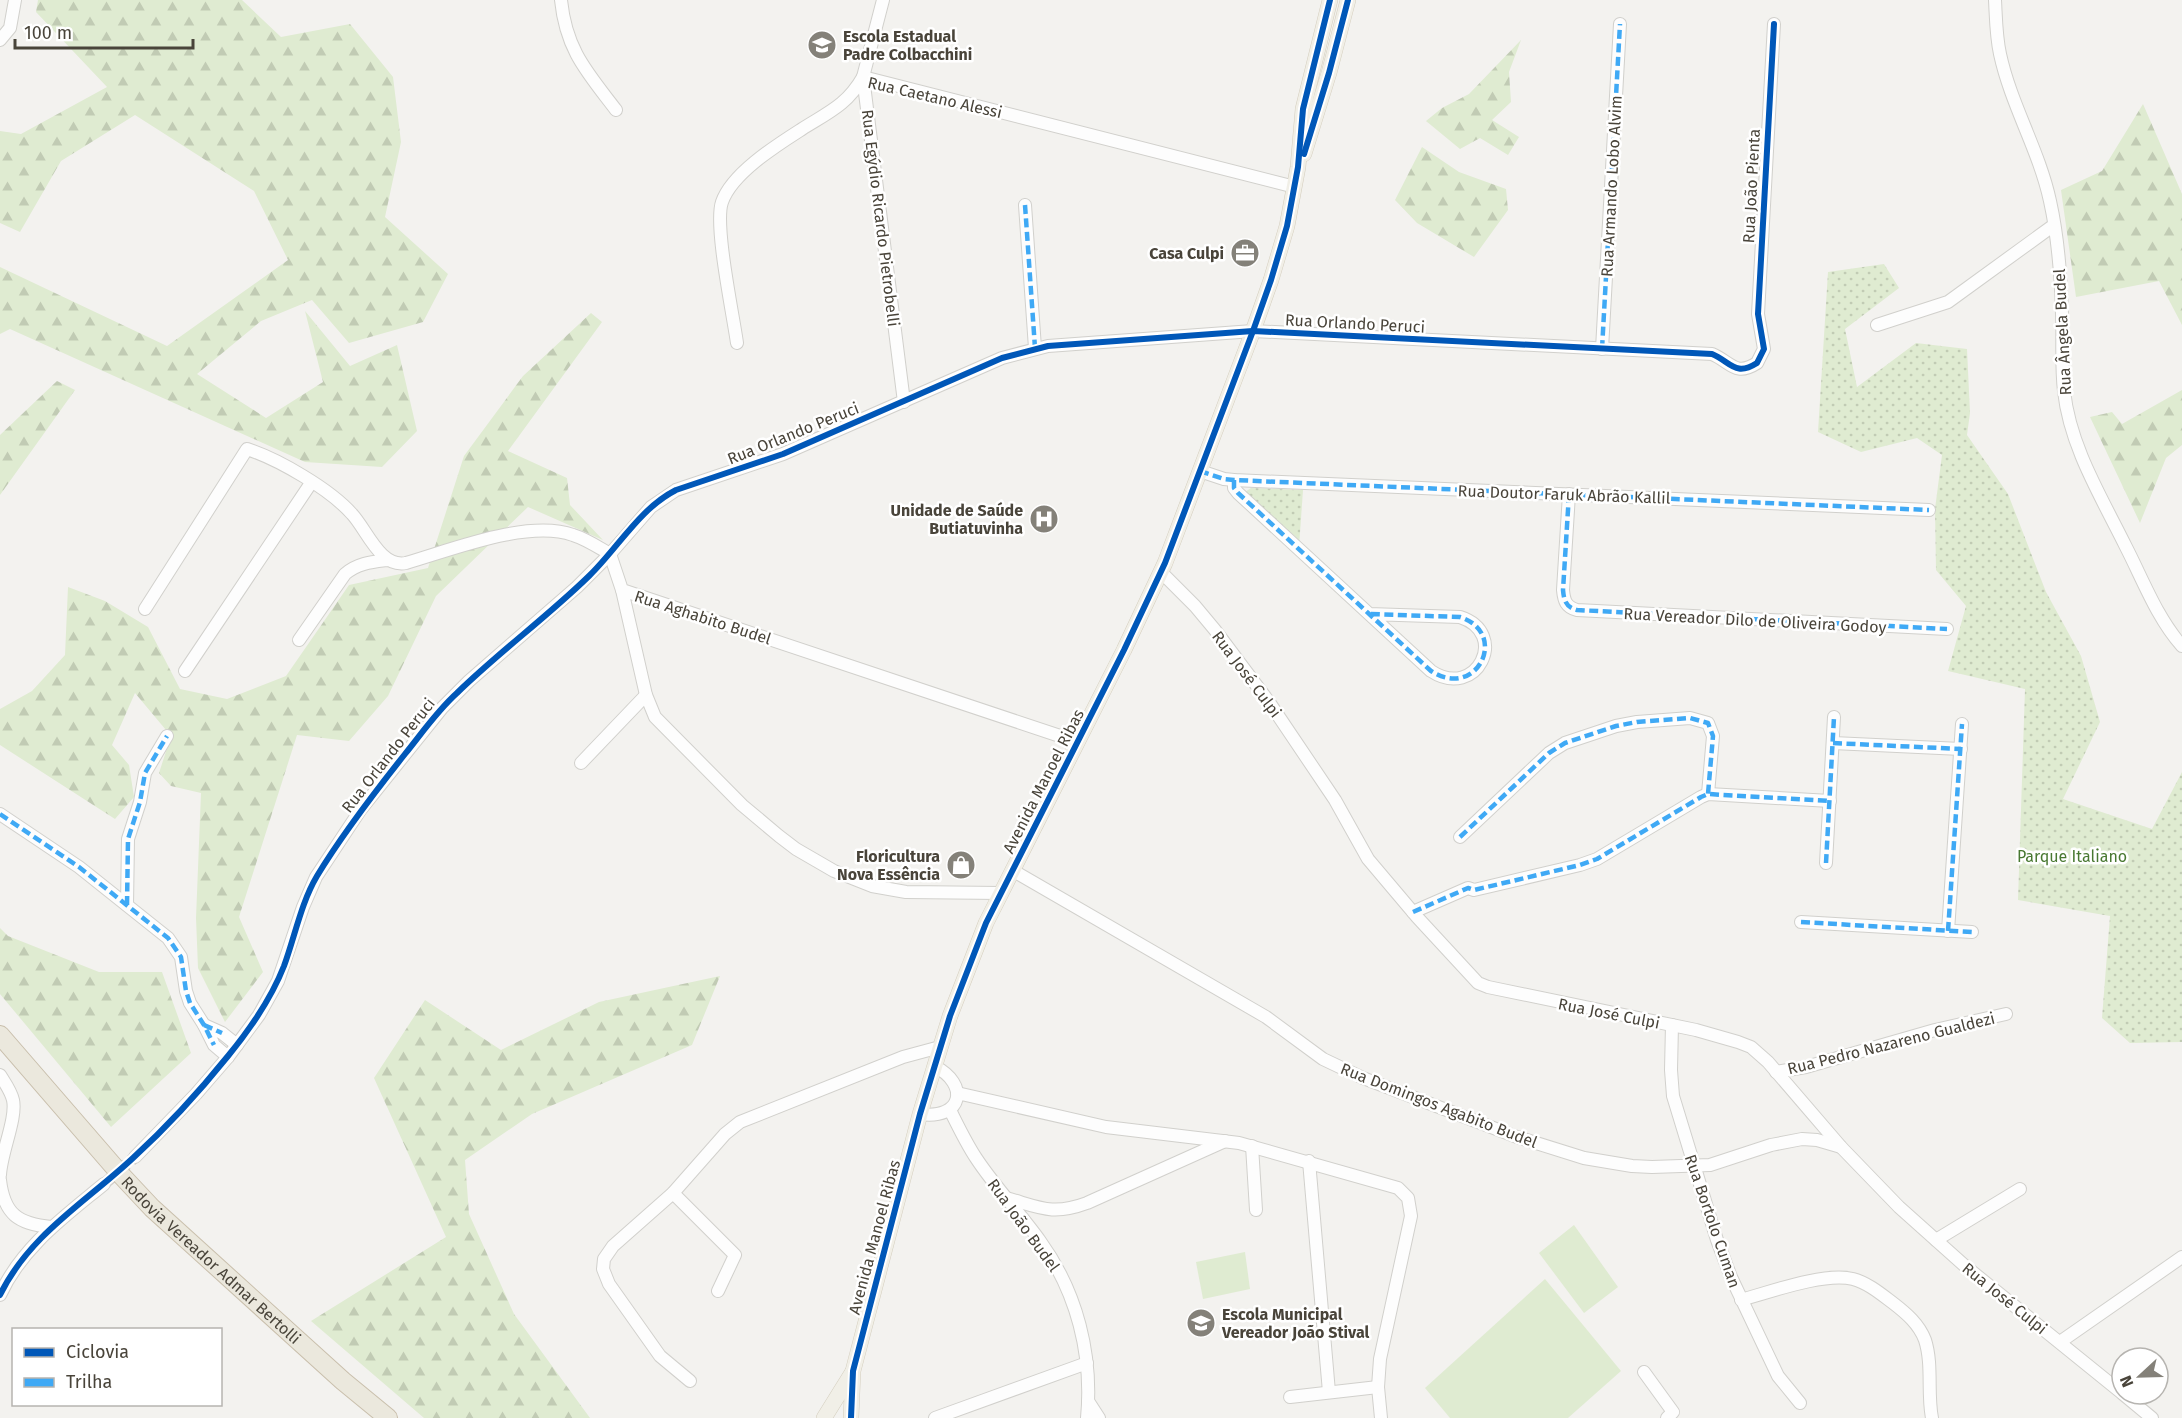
<svg xmlns="http://www.w3.org/2000/svg" width="2182" height="1418" font-family="'Fira Sans',sans-serif">
<style>
.green{fill:url(#green-dots)}
.forest{fill:url(#forest-firs)}
.pitch{fill:#dfebd1}
.lines{fill:none;stroke-linecap:round;stroke-linejoin:round}
.minor-tunnel{stroke:#d1cfcb;stroke-width:12;stroke-dasharray:12 6;stroke-linecap:butt}
.minor-casing{stroke:#d1d0cc;stroke-width:14}
.major-casing{stroke:#d4cebe;stroke-width:16}
.highway-casing{stroke:#c9bfac;stroke-width:20}
.minor{stroke:#fdfdfd;stroke-width:12}
.major{stroke:#f1efe7;stroke-width:15}
.highway{stroke:#ebe8dd;stroke-width:18}
.quiet{stroke:#3fa9f5;stroke-width:4.5;stroke-dasharray:9 4.5;stroke-linecap:butt}
.cycleway-casing{stroke:#fff;stroke-width:10}
.cycleway{stroke:#0057b8;stroke-width:6}
.labels{text-anchor:middle;stroke-width:5;stroke-linejoin:round;paint-order:stroke}
.poi-label{font-size:16px;font-weight:bold;fill:#49443a;stroke:#fff;text-anchor:end}
.street-label{font-size:16px;fill:#49443a;stroke:#fff}
.park-label{font-size:16px;fill:#487831;stroke:#fff}
</style>
<defs>
<pattern id="green-dots" width="8" height="8" patternUnits="userSpaceOnUse" patternTransform="scale(1.5)"><rect width="8" height="8" fill="#dfebd1"/><path d="M2 2h.1M6 6h.1" fill="none" stroke="#c1cbb4" stroke-width="1.8" stroke-linecap="round"/></pattern>
<pattern id="forest-firs" width="22" height="20" patternUnits="userSpaceOnUse" patternTransform="scale(1.5)"><rect width="22" height="20" fill="#dfebd1"/><path d="M5 1l3.5 6h-7zM16 11l3.5 6h-7z" fill="#c1cbb4"/></pattern>
</defs>
<rect width="100%" height="100%" fill="#f3f2ef"/>
<g class="green">
<path d="M1884,264L1899,288L1845,329L1857,387L1916,343L1967,349L1970,413L1967,435L2008,494L2046,592L2081,656L2100,722L2063,799L2152,829L2182,772V1042L2130,1043L2102,1018L2110,916L2018,900L2025,689L1948,671L1966,606L1936,570L1935,509L1942,455L1917,438L1861,452L1818,432L1828,272Z"/>
<path d="M1251,488L1303,490L1299,547L1245,492Z"/>
</g>
<g class="forest">
<path d="M38,0H242L281,37L350,24L393,77L401,142L385,217L448,274L423,322L349,343L312,300L261,321L197,374L266,418L323,382L305,311L350,366L397,345L417,431L382,467L305,462L10,329L0,334V267L167,346L288,260L254,191L135,115L61,161L20,232L0,223V131L21,134L107,87L36,12Z"/>
<path d="M1521,40L1509,72L1511,102L1492,120L1519,137L1508,155L1480,138L1460,149L1426,121L1442,108L1469,94Z"/>
<path d="M2143,104L2182,194V325L2159,281L2076,297L2061,190L2102,171Z"/>
<path d="M1422,147L1459,172L1506,189L1508,210L1474,257L1417,223L1395,200Z"/>
<path d="M591,313L602,322L508,451L567,478L570,505L603,540L528,507L436,596L388,696L349,741L297,735L239,917L263,972L225,1022L198,968L196,918L201,793L171,786L159,773L171,736L135,693L112,745L129,765L134,797L115,819L0,745V709L32,691L65,655L68,587L105,601L148,627L180,689L227,699L286,676L349,585L428,568L464,456L523,376Z"/>
<path d="M57,381L75,390L0,495V435Z"/>
<path d="M2182,390V445L2166,458L2140,523L2090,417L2112,412L2122,424Z"/>
<path d="M0,928L8,936L99,972H162L191,1053L111,1127L0,994Z"/>
<path d="M720,976L692,1045L532,1114L465,1160L469,1214L514,1314L590,1418H424L311,1321L446,1237L374,1078L425,1000L501,1050L599,1002Z"/>
</g>
<g class="pitch">
<path d="M1574,1225L1618,1287L1584,1313L1539,1253Z"/>
<path d="M1245,1252L1250,1289L1203,1299L1196,1262Z"/>
<path d="M1545,1279L1621,1371L1568,1418H1450L1425,1388Z"/>
</g>
<g class="lines">
<path class="minor-tunnel" d="M104,1184L135,1157"/>
<g class="minor-casing">
<g id="minor">
<path d="M561,0C566,50 587,72 616,110"/>
<path d="M883,0L863,77L904,402"/>
<path d="M1995,0C1996,18 1996,36 2000,54C2011,105 2039,150 2050,201C2058,237 2061,276 2062,314C2063,339 2061,366 2064,391C2070,447 2102,498 2126,547C2143,580 2157,618 2182,646"/>
<path d="M0,40L10,28L15,0"/>
<path d="M1025,205L1035,348"/>
<path d="M1877,325L1948,302L2054,225"/>
<path d="M737,343C733,314 714,225 722,202C732,173 777,145 802,129C829,112 847,105 863,77L1295,187"/>
<path d="M1602,349L1620,24"/>
<path d="M1200,471L1224,479L1234,480L1929,510"/>
<path d="M1234,480V488L1238,493L1431,671C1477,701 1510,633 1460,617L1369,614"/>
<path d="M1569,494L1563,590C1564,601 1566,607 1577,610L1947,629"/>
<path d="M1161,572L1195,606L1215,630L1269,702L1335,800L1368,859L1417,917L1478,983L1488,987L1696,1030L1738,1042L1751,1047L1768,1062L1841,1147L1899,1207L1965,1266L2122,1393"/>
<path d="M622,590L646,695L655,717L742,805L779,836L796,849L834,871L872,886L906,892L1001,893"/>
<path d="M145,609L247,449C278,459 330,489 352,514C367,530 380,568 406,563C451,550 528,519 573,535C586,539 598,547 610,554L622,590L1078,742"/>
<path d="M299,640L345,574C358,563 372,562 388,560"/>
<path d="M185,671L311,483"/>
<path d="M1833,743L1961,749"/>
<path d="M581,763L646,695"/>
<path d="M0,814L79,867L168,938L181,957L186,991L190,1003L204,1025L214,1045L228,1057"/>
<path d="M1460,837L1549,753L1565,743L1616,726L1637,722L1690,718L1708,723L1713,736L1708,794"/>
<path d="M1826,863L1834,717"/>
<path d="M1012,870L1266,1017L1323,1059L1363,1078L1517,1137L1584,1158L1632,1166L1652,1167L1710,1165L1771,1145L1802,1139L1817,1140L1841,1147"/>
<path d="M127,905L128,839L140,802L145,773L167,736"/>
<path d="M1413,912L1468,888L1474,890L1580,865L1597,859L1701,797L1708,794L1830,801"/>
<path d="M1801,922L1972,932"/>
<path d="M1948,931L1962,724"/>
<path d="M204,1025L222,1033L237,1045"/>
<path d="M1672,1025L1671,1070L1673,1096L1717,1240L1731,1277L1778,1376L1800,1403"/>
<path d="M1776,1072L1806,1067L1935,1030L2006,1014"/>
<path d="M0,1075C5,1083 11,1091 13,1100C17,1118 1,1153 0,1175"/>
<path d="M957,1093L1106,1127L1239,1143L1398,1188L1408,1198L1411,1216L1380,1359L1378,1387L1381,1418"/>
<path d="M950,1110C958,1126 966,1143 976,1158C995,1187 1020,1213 1040,1241C1077,1292 1093,1355 1087,1418"/>
<path d="M920,1114C963,1120 970,1084 934,1066"/>
<path d="M1252,1146L1256,1210"/>
<path d="M135,1157L196,1094L228,1057L259,1015L278,981L303,907L316,877L361,809L442,708L469,681L577,587L610,554L651,507L676,490L783,454L1002,358L1048,346L1253,331L1712,354C1731,362 1735,377 1757,363L1764,349L1758,314L1774,24"/>
<path d="M1309,1161L1329,1392"/>
<path d="M0,1180C4,1214 18,1224 51,1227"/>
<path d="M673,1193L735,1255L718,1291"/>
<path d="M1006,1198C1039,1207 1052,1216 1087,1203L1225,1141"/>
<path d="M1936,1240L2020,1189"/>
<path d="M0,1295C22,1247 64,1217 104,1184"/>
<path d="M1741,1300C1770,1292 1824,1272 1853,1279C1868,1283 1881,1294 1893,1303C1906,1313 1919,1324 1925,1340C1933,1365 1927,1393 1932,1418"/>
<path d="M2060,1342L2182,1257"/>
<path d="M1644,1372L1673,1412L1667,1418"/>
<path d="M690,1381L660,1356L609,1284L603,1269L604,1259L613,1246L673,1193L725,1134L740,1122L903,1057L940,1047"/>
<path d="M2123,1394L2152,1418"/>
<path d="M1290,1397L1378,1387"/>
<path d="M1088,1401L1099,1418"/>
<path d="M935,1418L1087,1363"/>
</g>
</g>
<g class="major-casing">
<g id="major">
<path d="M1304,154L1329,73L1348,0"/>
<path d="M824,1418L852,1373"/>
<path d="M851,1418L853,1371L920,1114L950,1016L986,923L1124,650L1165,563L1253,331L1271,280L1287,226L1298,167L1303,109L1330,0"/>
</g>
</g>
<g class="highway-casing">
<g id="highway">
<path id="s1" d="M0,1035L122,1176L152,1208L343,1381L388,1418"/>
</g>
</g>
<use href="#minor" class="minor"/>
<use href="#major" class="major"/>
<use href="#highway" class="highway"/>
<g class="quiet">
<path d="M1025,205L1035,348"/>
<path d="M1602,349L1620,24"/>
<path d="M1200,471L1224,479L1234,480L1929,510"/>
<path d="M1234,480V488L1238,493L1431,671C1477,701 1510,633 1460,617L1369,614"/>
<path d="M1569,494L1563,590C1564,601 1566,607 1577,610L1947,629"/>
<path d="M1833,743L1961,749"/>
<path d="M0,814L79,867L168,938L181,957L186,991L190,1003L204,1025L214,1045"/>
<path d="M1460,837L1549,753L1565,743L1616,726L1637,722L1690,718L1708,723L1713,736L1708,794"/>
<path d="M1826,863L1834,717"/>
<path d="M127,905L128,839L140,802L145,773L167,736"/>
<path d="M1413,912L1468,888L1474,890L1580,865L1597,859L1701,797L1708,794L1830,801"/>
<path d="M1801,922L1972,932"/>
<path d="M1948,931L1962,724"/>
<path d="M204,1025L222,1033"/>
</g>
<g class="cycleway-casing">
<g id="cycleway">
<path d="M1304,154L1329,73L1348,0"/>
<path d="M0,1295C29,1235 86,1202 133,1158C167,1127 199,1092 228,1056C251,1028 271,999 284,966C295,936 301,903 317,876C343,833 374,793 405,754C422,733 437,711 457,693C499,652 547,617 589,576C618,548 639,509 676,490L783,454L1002,358L1048,346L1253,331L1712,354C1731,362 1735,377 1757,363L1764,349L1758,314L1774,24"/>
<path d="M851,1418L853,1371L920,1114L950,1016L986,923L1124,650L1165,563L1253,331L1271,280L1287,226L1298,167L1303,109L1330,0"/>
</g>
</g>
<use href="#cycleway" class="cycleway"/>
</g>
<defs>
<g id="school-disc" transform="scale(1.5)"><circle r="9.5" fill="#848179" stroke="#fff"/><path d="M0-5L7-2L0 1L-7-2ZM-4 1L0 2.5L4 1V4Q0 6-4 4Z" fill="#fff"/></g>
<g id="office-disc" transform="scale(1.5)"><circle r="9.5" fill="#848179" stroke="#fff"/><path d="M-6-3h4V-5.5h4V-3h4V5H-6ZM-1-4.5V-3h2v-1.5ZM-6 0V1H6V0Z" fill="#fff"/></g>
<g id="hospital-disc" transform="scale(1.5)"><circle r="9.5" fill="#848179" stroke="#fff"/><path d="M-5-5h3v3.5h4V-5h3V5h-3V1.5h-4V5h-3Z" fill="#fff"/></g>
<g id="shop-disc" transform="scale(1.5)"><circle r="9.5" fill="#848179" stroke="#fff"/><path d="M-5-2.5h2.3a2.7 3.5 0 0 1 5.4 0H5L5.5 6h-11ZM-1.5-2.5h3a1.5 2.3 0 0 0-3 0Z" fill="#fff"/></g>
</defs>
<g fill-rule="evenodd">
<use href="#school-disc" x="822" y="45"/>
<use href="#office-disc" x="1245" y="253"/>
<use href="#hospital-disc" x="1044" y="519"/>
<use href="#shop-disc" x="961" y="865"/>
<use href="#school-disc" x="1201" y="1323"/>
</g>
<g class="labels">
<g class="poi-label">
<text x="843" y="42" text-anchor="start">Escola Estadual<tspan x="843" dy="18">Padre Colbacchini</tspan></text>
<text x="1224" y="259">Casa Culpi</text>
<text x="1023" y="516">Unidade de Saúde<tspan x="1023" dy="18">Butiatuvinha</tspan></text>
<text x="940" y="862">Floricultura<tspan x="940" dy="18">Nova Essência</tspan></text>
<text x="1222" y="1320" text-anchor="start">Escola Municipal<tspan x="1222" dy="18">Vereador João Stival</tspan></text>
</g>
<g class="street-label">
<text transform="translate(935 97) rotate(13)" y="6">Rua Caetano Alessi</text>
<text transform="translate(1611 186) rotate(-87)" y="6">Rua Armando Lobo Alvim</text>
<text transform="translate(1751 186) rotate(-87)" y="6">Rua João Pienta</text>
<text transform="translate(881 218) rotate(83)" y="6">Rua Egýdio Ricardo Pietrobelli</text>
<text transform="translate(1355 323) rotate(3)" y="6">Rua Orlando Peruci</text>
<text transform="translate(2062 332) rotate(-93)" y="6">Rua Ângela Budel</text>
<text transform="translate(793 433) rotate(-22)" y="6">Rua Orlando Peruci</text>
<text transform="translate(1564 494) rotate(2)" y="6">Rua Doutor Faruk Abrão Kallil</text>
<text transform="translate(703 617) rotate(18)" y="6">Rua Aghabito Budel</text>
<text transform="translate(1755 620) rotate(3)" y="6">Rua Vereador Dilo de Oliveira Godoy</text>
<text transform="translate(1247 674) rotate(53)" y="6">Rua José Culpi</text>
<text transform="translate(388 755) rotate(-52)" y="6">Rua Orlando Peruci</text>
<text transform="translate(1043 781) rotate(-63)" y="6">Avenida Manoel Ribas</text>
<text transform="translate(1609 1013) rotate(11)" y="6">Rua José Culpi</text>
<text transform="translate(1891 1043) rotate(-14)" y="6">Rua Pedro Nazareno Gualdezi</text>
<text transform="translate(1439 1105) rotate(21)" y="6">Rua Domingos Agabito Budel</text>
<text transform="translate(1713 1221) rotate(71)" y="6">Rua Bortolo Cuman</text>
<text transform="translate(1024 1225) rotate(54)" y="6">Rua João Budel</text>
<text transform="translate(874 1237) rotate(-75)" y="6">Avenida Manoel Ribas</text>
<text dy="6" stroke="none"><textPath href="#s1" startOffset="309">Rodovia Vereador Admar Bertolli</textPath></text>
<text transform="translate(2005 1298) rotate(39)" y="6">Rua José Culpi</text>
</g>
<g class="park-label">
<text x="2072" y="862">Parque Italiano</text>
</g>
</g>
<rect x="12" y="1328" width="210" height="78" fill="#ffffff" stroke="#b6b4b0" stroke-width="1.5"/>
<rect x="24" y="1348" width="30" height="9" fill="#0057b8" stroke="#b6b4b0" stroke-width="1.5"/>
<text x="66" y="1358" font-size="18" fill="#49443a">Ciclovia</text>
<rect x="24" y="1378" width="30" height="9" fill="#3fa9f5" stroke="#b6b4b0" stroke-width="1.5"/>
<text x="66" y="1388" font-size="18" fill="#49443a">Trilha</text>
<g transform="translate(2140 1376) rotate(248)"><circle r="28" fill="#ffffff" stroke="#b6b4b0" stroke-width="1.5"/>
<path d="M0-4.5L10 22L0 15L-10 22Z" fill="#848179"/>
<text y="-9" font-size="16" font-weight="bold" text-anchor="middle" fill="#49443a">N</text>
</g>
<path d="M15 39v9h178v-9" fill="none" stroke="#49443a" stroke-width="3"/>
<text x="24" y="39" font-size="18" fill="#49443a" stroke="#ffffff" stroke-width="4.5" paint-order="stroke">100 m</text>
</svg>
